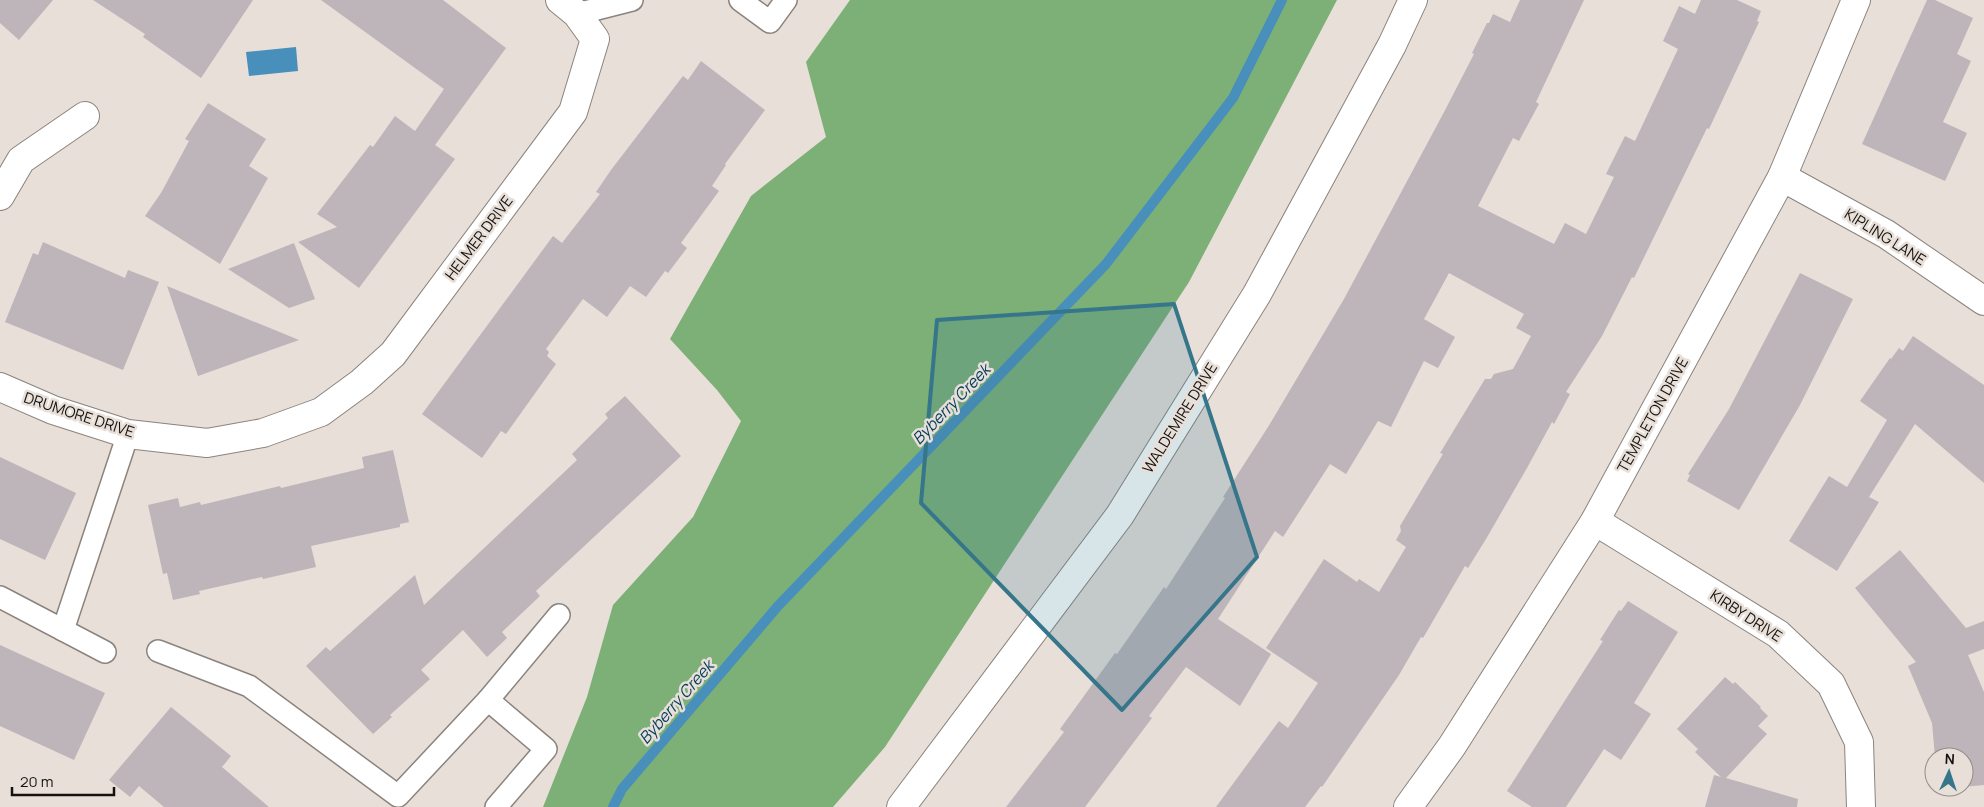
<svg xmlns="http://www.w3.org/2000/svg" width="1984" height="807" font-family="Manrope,sans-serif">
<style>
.forest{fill:#7cb077}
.water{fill:#498fbc}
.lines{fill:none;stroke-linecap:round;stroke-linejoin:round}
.stream{stroke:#498fbc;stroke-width:10}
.building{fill:#bdb5ba}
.lane-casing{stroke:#8b837d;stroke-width:24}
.street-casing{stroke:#8b837d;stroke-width:30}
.lane{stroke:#fff;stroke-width:21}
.street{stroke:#fff;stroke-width:28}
.marked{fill:#36768a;fill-opacity:0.2;stroke:#36768a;stroke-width:4;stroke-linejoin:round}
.labels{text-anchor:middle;stroke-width:5;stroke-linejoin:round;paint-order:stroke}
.street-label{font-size:15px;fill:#14120f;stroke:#e8dfd9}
.water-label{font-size:16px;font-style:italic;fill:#013d5c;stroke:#e8dfd9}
</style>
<rect width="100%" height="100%" fill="#e8dfd9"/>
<path class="forest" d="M850,0H1337L1189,282L885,747L833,807H543L587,697L613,605L693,517L741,421L717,390L670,339L751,196L826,137L806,62Z"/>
<path class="water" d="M296,47L298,71L249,76L246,52Z"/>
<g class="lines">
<path class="stream" d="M613,807L622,789L778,606L1106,264L1233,98L1282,0"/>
</g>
<g class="building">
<path d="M0,0H53L19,40L0,23Z"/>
<path d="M93,0H253L201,78L143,37L145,34Z"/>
<path d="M321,0H443L506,48L435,145L455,159L359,288L298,242L337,227L317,214L370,145L373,147L395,116L415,131L444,89Z"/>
<path d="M1520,0H1584L1536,102L1539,104L1519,141L1513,138L1478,206L1554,244L1565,223L1586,234L1614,177L1606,174L1625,136L1635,141L1678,49L1663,41L1679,6L1695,14L1701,0H1737L1761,11L1757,21L1759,22L1709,129L1707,128L1634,278L1632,277L1602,336L1566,392L1570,394L1554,424L1552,422L1527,468L1486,539L1468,568L1465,566L1423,638L1421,637L1399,675L1322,787L1321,786L1305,807H1216L1279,721L1288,728L1318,683L1266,648L1324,559L1357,582L1359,579L1379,592L1406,547L1396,540L1401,531L1400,526L1443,454L1440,453L1485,379H1491L1494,374L1513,369L1531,336L1516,328L1524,314L1449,273L1424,319L1455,337L1438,368L1424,361L1391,427L1378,421L1346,474L1330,464L1283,537L1275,531L1218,619L1271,654L1240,706L1186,667L1149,716L1152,718L1085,807H1006L1064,732L1060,729L1089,689L1115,653L1117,654L1164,587L1166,589L1225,498L1223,497L1268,427L1344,299L1443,114L1474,54L1472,53L1487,23H1489L1493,14L1510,22Z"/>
<path d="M1927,0H1935L1973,18L1957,54L1971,61L1943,122L1967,133L1945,181L1862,144Z"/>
<path d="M701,61L765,110L725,164L726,165L712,186L719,191L681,243L687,248L668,273L665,271L646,297L630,286L607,317L583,299L546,349L549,352L547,356L556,364L506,434L501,431L482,458L422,414L553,236L562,243L600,194L596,192L611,170L683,76L688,80Z"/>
<path d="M208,103L266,139L249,166L268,178L220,264L145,216L161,193L189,141L185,139Z"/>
<path d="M43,242L125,278L128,270L159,282L123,370L5,322L33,253L38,255Z"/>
<path d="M294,243L315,299L289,308L228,269Z"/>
<path d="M1800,273L1853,299L1800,405L1739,510L1687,481L1690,475L1688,474L1729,409Z"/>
<path d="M167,286L299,340L198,376Z"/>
<path d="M1913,336L1984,385V483L1915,424L1869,497L1879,502L1837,571L1789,541L1829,476L1847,487L1887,420L1860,401L1890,358L1891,359L1899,348L1903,351Z"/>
<path d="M625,396L681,456L536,591L540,596L502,632L507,638L487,657L463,630L421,670L430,679L390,715L392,717L373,734L306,666L326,647L330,651L415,575L424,605L577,460L572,454L608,418L605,414Z"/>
<path d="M393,450L409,522L400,524V527L311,546L316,567L263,579L262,577L199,591L200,594L173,600L167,573L163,574L148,505L178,498L180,507L200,502L201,505L280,486L281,488L364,468L362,457Z"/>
<path d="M0,457L76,493L45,560L0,539Z"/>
<path d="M1900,550L1966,628L1984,621V649L1968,655L1984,692V785L1941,789V787H1964V757H1935L1932,723L1908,666L1916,662L1855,588Z"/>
<path d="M1628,601L1678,632L1634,703L1651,714L1621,760L1604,749L1566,807H1532L1507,791L1603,641L1600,640L1610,624L1619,610L1621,611Z"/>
<path d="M0,645L105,693L74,760L0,726Z"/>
<path d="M1725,677L1733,684L1735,682L1761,707L1760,708L1768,716L1758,726L1767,734L1726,778L1798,799L1797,807H1705L1714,775L1721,777L1695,752L1698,749L1677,729Z"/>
<path d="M171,707L231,756L222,767L269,807H164L139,786L130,797L109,780Z"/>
</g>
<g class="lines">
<g class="lane-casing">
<g id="lane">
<path d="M740,0L770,22L786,0"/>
<path d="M577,14L632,0"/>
<path d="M0,597L105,652"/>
<path d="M63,630L128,434"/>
<path d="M158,651L249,686L398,796L488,700"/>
<path d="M496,807L546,749L488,700L559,615"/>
</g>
</g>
<g class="street-casing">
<g id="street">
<path d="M1782,177L1886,234L1984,301"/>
<path d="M0,196L21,160L85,116"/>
<path d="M0,387L53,410L128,434L207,443L263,433L321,412L362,382L393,354L573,112L595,39L577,14L560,0"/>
<path d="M1595,521L1778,634L1831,684L1859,742L1861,807"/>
<path d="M901,807L1120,515L1257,294L1392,45L1413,0"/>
<path d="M1408,807L1452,746L1595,521L1782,177L1856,0"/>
</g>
</g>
<use href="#lane" class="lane"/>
<use href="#street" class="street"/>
</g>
<path class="marked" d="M1174,304L1257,557L1122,710L921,503L937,320Z"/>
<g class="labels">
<g class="street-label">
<text transform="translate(1885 237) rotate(32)" y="5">KIPLING LANE</text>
<text transform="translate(479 238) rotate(-53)" y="5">HELMER DRIVE</text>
<text transform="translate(79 415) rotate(18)" y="5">DRUMORE DRIVE</text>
<text transform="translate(1653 415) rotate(-61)" y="5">TEMPLETON DRIVE</text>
<text transform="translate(1180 418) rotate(-58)" y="5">WALDEMIRE DRIVE</text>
<text transform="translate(1746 616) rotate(33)" y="5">KIRBY DRIVE</text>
</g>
<g class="water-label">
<text transform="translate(951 404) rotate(-46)" y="6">Byberry Creek</text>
<text transform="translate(676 702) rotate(-49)" y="6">Byberry Creek</text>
</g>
</g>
<g transform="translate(1949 772) rotate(3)"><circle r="24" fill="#e8dfd9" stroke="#938d88"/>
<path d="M0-4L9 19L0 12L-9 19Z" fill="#36768a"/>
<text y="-8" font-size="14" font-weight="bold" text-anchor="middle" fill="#14120f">N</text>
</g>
<path d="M12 787v8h102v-8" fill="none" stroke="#14120f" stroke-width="2.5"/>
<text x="20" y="787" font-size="15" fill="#14120f" stroke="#e8dfd9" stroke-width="4" paint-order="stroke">20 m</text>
</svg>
